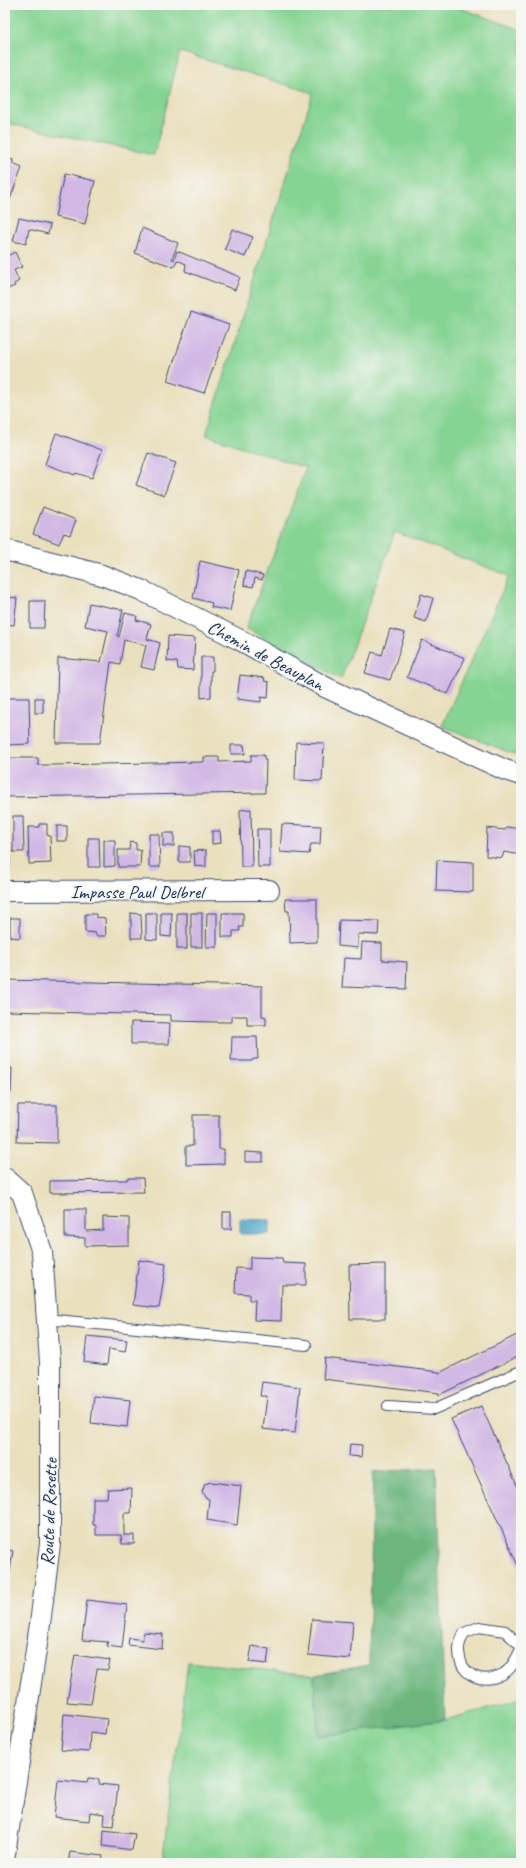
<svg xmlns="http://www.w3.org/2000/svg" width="526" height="1868" font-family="Caveat,sans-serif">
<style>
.green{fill:#86d493;stroke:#508278}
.forest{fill:#6cb67d;stroke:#44726e}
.water{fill:#4ea5ca;stroke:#346a94}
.building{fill:#d2b8e5}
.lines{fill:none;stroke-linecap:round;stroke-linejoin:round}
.service-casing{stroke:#3a4a6c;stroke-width:12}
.minor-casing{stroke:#3a4a6c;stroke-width:22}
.service{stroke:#fff;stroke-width:10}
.minor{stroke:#fff;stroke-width:20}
.labels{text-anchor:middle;stroke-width:3;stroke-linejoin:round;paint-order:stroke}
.street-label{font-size:19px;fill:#1b2f5e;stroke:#f6f6f2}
</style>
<rect width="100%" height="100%" fill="#f6f6f2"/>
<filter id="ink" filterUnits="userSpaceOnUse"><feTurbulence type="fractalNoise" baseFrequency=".025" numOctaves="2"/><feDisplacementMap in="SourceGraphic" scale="8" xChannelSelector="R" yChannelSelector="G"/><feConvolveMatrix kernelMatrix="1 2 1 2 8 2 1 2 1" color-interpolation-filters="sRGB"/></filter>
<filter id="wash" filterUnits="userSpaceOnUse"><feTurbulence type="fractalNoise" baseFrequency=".012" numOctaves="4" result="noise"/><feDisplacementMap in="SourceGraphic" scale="16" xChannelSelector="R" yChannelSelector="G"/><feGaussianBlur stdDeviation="0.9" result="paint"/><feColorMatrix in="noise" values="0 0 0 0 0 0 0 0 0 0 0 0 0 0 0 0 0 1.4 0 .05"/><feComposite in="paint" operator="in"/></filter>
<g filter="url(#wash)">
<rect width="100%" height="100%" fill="#eae0bd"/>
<g class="green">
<path d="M11,5H452L521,30V145L514,165L521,174V757L442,726L509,576L395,532L341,679L246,628L306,468L206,435L313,93L180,52L154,155L5,123V35Z"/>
<path d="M188,1662L314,1675L319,1736L445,1720L521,1699V1857L518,1863H162Z"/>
</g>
<path class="forest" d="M436,1468L445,1720L318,1736L314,1675L369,1665L373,1472Z"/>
<path class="water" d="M240,1219L270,1220V1234H240Z"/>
<g id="blocks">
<g class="building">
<path d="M5,157L13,160V164L22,168L5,212Z"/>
<path d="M64,174L95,181L85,224L55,217Z"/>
<path d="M19,218L50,225L48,234L29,229L26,244L13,241Z"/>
<path d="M142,228L178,243L172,259L174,260L177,251L240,277L235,290L185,271L186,264L177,260L174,267L135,253Z"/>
<path d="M232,229L253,237L245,257L225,249Z"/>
<path d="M15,252L22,267L14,270L19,281L14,284L15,286L5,290V257Z"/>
<path d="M191,312L229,325L204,393L167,381Z"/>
<path d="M56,433L102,450L92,478L76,473L75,475L45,464Z"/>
<path d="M148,453L176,463L164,495L136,485Z"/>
<path d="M43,507L76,520L70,535L64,533L59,544L33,534Z"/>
<path d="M200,561L239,570L230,611L211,607L212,603L193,598Z"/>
<path d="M246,571L263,575L262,580L255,578L253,587L244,585Z"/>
<path d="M5,592H7L6,597L17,598L14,625L5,624Z"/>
<path d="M421,594L433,598L426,622L414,618Z"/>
<path d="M30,601H45L44,628H30Z"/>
<path d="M89,603L123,610L117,636L119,637L125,613L137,616L136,620L151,624L147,639L160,643L154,670L141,667L146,645L124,640L120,664L111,662L100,743H56L58,658L101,662L108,631L85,626Z"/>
<path d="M390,629L405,633L390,680L365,673L372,652L382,655Z"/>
<path d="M168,636L195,638L193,670L178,669L177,662L167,661Z"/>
<path d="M422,640L465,658L448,694L407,677Z"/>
<path d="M201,657H213V671H211V697L201,698Z"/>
<path d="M240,675L265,678L264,681L269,682L268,698L261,697V702L237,699Z"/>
<path d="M5,698H29L30,744L5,745Z"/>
<rect x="35" y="698" width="8" height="15"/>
<path d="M296,742L324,743L322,781L295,780Z"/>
<path d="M231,745H244L245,754H231Z"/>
<path d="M251,755H264V760H266L265,793L5,797V766H7V758H38V765H52L204,762V757H219V762L251,761Z"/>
<path d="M251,809L252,867H241L240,810Z"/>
<path d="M13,816H23L24,852H13Z"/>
<path d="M39,824H47V835L50,836L51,863L29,864L28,827H39Z"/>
<path d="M282,824L321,826L320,844H311L309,854L280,852Z"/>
<rect x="57" y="826" width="10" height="15"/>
<path d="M507,827L521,829V855L504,852L502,858L486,856L487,828L505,830Z"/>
<path d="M257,829H270V867H258Z"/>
<path d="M212,831H220L221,843L212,844Z"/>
<rect x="163" y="833" width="11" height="13"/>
<path d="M149,834H159L160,867H149Z"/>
<path d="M88,838H99L100,867H88Z"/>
<path d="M104,840H115V866L104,867Z"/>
<path d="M130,842L136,843V850H141L140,867H118V850H129Z"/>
<path d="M5,844H9L10,865H5Z"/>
<path d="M179,846L190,847V862H179Z"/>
<path d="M206,850V867L195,866L194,851Z"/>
<path d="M437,860L473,862V892L436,891Z"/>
<path d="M285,899H317V942L290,943L289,911H286Z"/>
<path d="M131,913L141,914L142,938H131Z"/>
<path d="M146,913H157V940L146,939Z"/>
<path d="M161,913H172L171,937L161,936Z"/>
<rect x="177" y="913" width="10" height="36"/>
<rect x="191" y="913" width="11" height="34"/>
<path d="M207,913H217V947H206Z"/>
<path d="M222,913H243V927H239L240,931H233V937H222Z"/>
<path d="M85,914H96V917L105,918L106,936H96V933L85,932Z"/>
<path d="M10,918H20V938L10,937Z"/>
<path d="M339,920L379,921L378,935L358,934V948L338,946Z"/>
<path d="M362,942L382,943V960L407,962L406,989L342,987L344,958L361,959Z"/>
<path d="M5,980L262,986V1016L266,1017V1025H247V1016H232V1022H216L171,1021V1015L5,1011Z"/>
<path d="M131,1022L170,1023L169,1044H131Z"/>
<path d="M232,1037H257L258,1059H253L252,1061H231Z"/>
<path d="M5,1068H12L11,1093H5Z"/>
<path d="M18,1105H57V1143L17,1142Z"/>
<path d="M193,1115H219V1149H224V1164L186,1165V1146H193Z"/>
<path d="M245,1152L263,1153V1162H245Z"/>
<path d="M127,1178H143L144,1192L50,1193V1181L127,1180Z"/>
<path d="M65,1209H86V1231L103,1230V1217L129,1218V1245L85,1246V1238L65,1237Z"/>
<rect x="223" y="1212" width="8" height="17"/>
<path d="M250,1257L282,1258L283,1263L306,1264V1285H282L281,1321L254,1320L255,1300H249V1294L235,1293L236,1268L250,1269Z"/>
<path d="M139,1260L166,1264L159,1308L133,1305Z"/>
<path d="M385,1264V1319H350L349,1265Z"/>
<path d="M521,1333V1355L439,1395V1393L323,1379L325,1358L439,1372V1373Z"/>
<path d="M87,1336L127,1340L125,1352L109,1349L107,1365L84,1362Z"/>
<path d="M262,1382L300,1387L295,1433L263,1429L267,1396H260Z"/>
<path d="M94,1396L130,1400L127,1427L91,1423Z"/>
<path d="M481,1406L521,1494V1572L451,1419Z"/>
<path d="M350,1444L362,1445L361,1457L349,1456Z"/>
<path d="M211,1482L241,1486L237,1525L207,1520L209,1499L205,1497L202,1492L205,1484Z"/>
<path d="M132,1488L131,1513H124V1535H134V1544H122L121,1535H96V1525H93V1498H107L108,1489Z"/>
<path d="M5,1549L13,1551L8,1583H5Z"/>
<path d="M87,1600L127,1605L122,1648L107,1646L108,1642L82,1640Z"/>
<path d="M312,1619L353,1622L350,1659L308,1655Z"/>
<path d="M144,1632L163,1634L162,1649L128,1645L129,1638L143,1640Z"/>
<path d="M252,1646L269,1649L267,1664L249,1662Z"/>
<path d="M75,1655L110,1660L108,1670L97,1669L91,1704L67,1702Z"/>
<path d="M64,1714L107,1719L105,1734L90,1732L89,1752L61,1750Z"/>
<path d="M88,1778L99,1779V1784L118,1786L113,1826L104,1825L105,1814L90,1812L89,1821L54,1817L58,1780L87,1783Z"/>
<path d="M104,1830L135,1834L132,1850L103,1846Z"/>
<path d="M70,1852L103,1856L102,1863H68Z"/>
</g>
</g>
</g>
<g filter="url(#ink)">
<use href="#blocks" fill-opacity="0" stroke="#3a4a6c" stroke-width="1"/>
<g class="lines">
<g class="service-casing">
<g id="service">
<path d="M47,1319L306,1345"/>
<path d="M388,1406L434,1409L521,1371"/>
<path d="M521,1646L505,1631L479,1627L464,1633C462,1638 458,1645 459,1651C460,1676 482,1685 503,1674C512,1669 517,1657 521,1649"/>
</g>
</g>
<g class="minor-casing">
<g id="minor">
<path d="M5,550L102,575L141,590L240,640L327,688L505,770L521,775"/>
<path d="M5,891L269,890"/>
<path d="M5,1178L22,1193L42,1252L50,1362V1544L40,1624L5,1854"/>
</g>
</g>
<use href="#service" class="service"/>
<use href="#minor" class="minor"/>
</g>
</g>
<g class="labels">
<g class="street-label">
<text transform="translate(266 655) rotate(28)" y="7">Chemin de Beauplan</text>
<text x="137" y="898">Impasse Paul Delbrel</text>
<text transform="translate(48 1512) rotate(-88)" y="7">Route de Rosette</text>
</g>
</g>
<rect width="526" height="1868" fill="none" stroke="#f6f6f2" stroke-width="20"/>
</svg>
